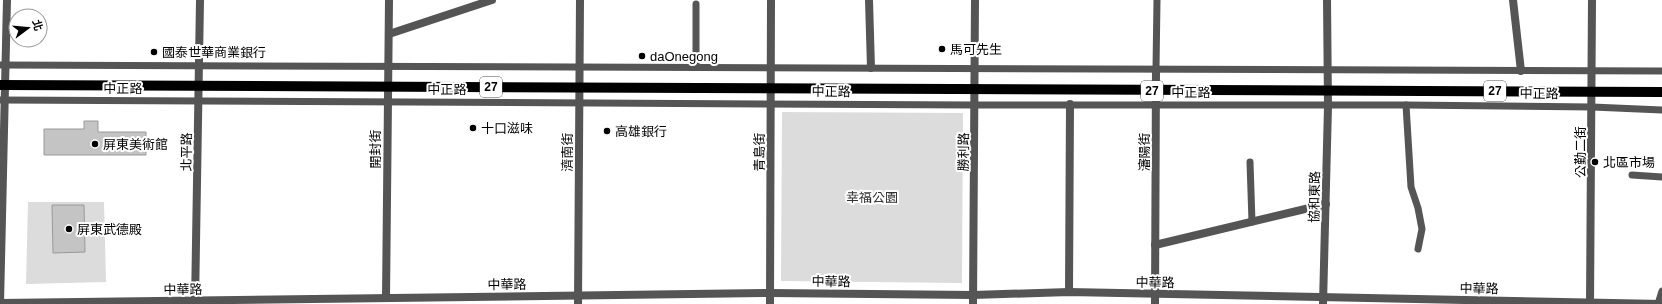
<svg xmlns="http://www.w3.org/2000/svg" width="1662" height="304" font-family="Arial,'Noto Sans TC',sans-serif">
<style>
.green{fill:#dcdcdc}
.building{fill:#c4c4c4;stroke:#999}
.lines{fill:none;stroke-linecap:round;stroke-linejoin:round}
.service{stroke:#555;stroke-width:7}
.minor{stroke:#555;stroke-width:8}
.primary{stroke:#000;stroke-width:10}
.poi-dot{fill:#000;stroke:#fff;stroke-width:1.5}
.labels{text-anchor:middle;stroke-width:4;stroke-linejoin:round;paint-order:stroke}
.shield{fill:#fff;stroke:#4c4c4c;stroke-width:1}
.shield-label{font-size:12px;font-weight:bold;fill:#000}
.poi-label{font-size:13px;fill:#000;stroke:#fff;text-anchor:start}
.street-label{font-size:13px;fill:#000;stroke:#fff}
.park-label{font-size:13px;fill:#333;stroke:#fff}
</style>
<rect width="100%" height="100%" fill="#fff"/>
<g class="green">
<path d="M782,112L963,113L962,283L781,281Z"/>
<path d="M28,202H104L106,282L26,284Z"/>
</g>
<g class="building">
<path d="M84,121H98V132H146V155H44V129H84Z"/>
<path d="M52,205H84L85,252L53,253Z"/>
</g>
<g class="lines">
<g class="service">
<path d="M696,4V67"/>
<path d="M0,65L1662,71"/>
<path d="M1156,69L1157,0"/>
<path d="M0,100L976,105H1406L1592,107L1662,110"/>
<path d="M1406,105L1411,187L1418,208L1422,229L1418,249"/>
<path d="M1250,162L1252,222"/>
<path d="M1632,175L1662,177"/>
<path d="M1658,304L1662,291"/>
</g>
<g class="minor">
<path d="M869,0L871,68"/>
<path d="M1513,0L1521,71"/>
<path d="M389,34L492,0"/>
<path d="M1155,245L1326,204"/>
<path d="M1069,292L1070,104"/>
<path d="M386,298L389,0"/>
<path d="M0,303L770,293L973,295L1069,292L1662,304"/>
<path d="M0,304L7,0"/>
<path d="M195,304L200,0"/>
<path d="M578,304L580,0"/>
<path d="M770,304L771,0"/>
<path d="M973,304L975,0"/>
<path d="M1155,304L1156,69"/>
<path d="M1323,304L1328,106L1327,0"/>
<path d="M1590,304L1592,0"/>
</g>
<path class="primary" d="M0,85L1662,92"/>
</g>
<g class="poi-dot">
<circle cx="942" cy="49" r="4"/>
<circle cx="154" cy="52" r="4"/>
<circle cx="642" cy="56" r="4"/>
<circle cx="473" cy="128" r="4"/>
<circle cx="607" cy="131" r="4"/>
<circle cx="95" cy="144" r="4"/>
<circle cx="1595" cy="162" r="4"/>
<circle cx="69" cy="229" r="4"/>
</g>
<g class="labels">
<g class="shield">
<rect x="480" y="77" width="22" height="20" rx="3"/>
<rect x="1141" y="81" width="22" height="20" rx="3"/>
<rect x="1484" y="81" width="22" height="20" rx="3"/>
</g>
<g class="shield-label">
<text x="491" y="91">27</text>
<text x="1152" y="95">27</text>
<text x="1495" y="95">27</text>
</g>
<g class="poi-label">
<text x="950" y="54">馬可先生</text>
<text x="162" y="57">國泰世華商業銀行</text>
<text x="650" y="61">daOnegong</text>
<text x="481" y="133">十口滋味</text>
<text x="615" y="136">高雄銀行</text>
<text x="103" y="149">屏東美術館</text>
<text x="1603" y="167">北區市場</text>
<text x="77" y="234">屏東武德殿</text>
</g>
<g class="street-label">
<text x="123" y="93">中正路</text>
<text x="447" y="94">中正路</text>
<text transform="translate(831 91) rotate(1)" y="5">中正路</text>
<text x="1191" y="97">中正路</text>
<text transform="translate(1539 93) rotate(1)" y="5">中正路</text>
<text transform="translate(375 149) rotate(-90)" y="5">開封街</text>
<text transform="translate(186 152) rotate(-89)" y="5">北平路</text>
<text transform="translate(567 152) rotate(-90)" y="5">濟南街</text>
<text transform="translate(759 152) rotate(-90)" y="5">青島街</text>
<text transform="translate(963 152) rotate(-89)" y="5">勝利路</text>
<text transform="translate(1144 152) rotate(-90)" y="5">瀋陽街</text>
<text transform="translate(1580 152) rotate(-90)" y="5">公勤二街</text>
<text transform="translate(1314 197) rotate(-89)" y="5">協和東路</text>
<text transform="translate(831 281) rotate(1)" y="5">中華路</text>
<text transform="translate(1155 282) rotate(1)" y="5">中華路</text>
<text transform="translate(507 284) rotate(-1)" y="5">中華路</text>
<text transform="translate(1479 288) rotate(1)" y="5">中華路</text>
<text transform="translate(183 289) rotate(-1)" y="5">中華路</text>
</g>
<g class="park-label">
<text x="872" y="202">幸福公園</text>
</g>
</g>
<g transform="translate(28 28) rotate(74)"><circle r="19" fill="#ffffff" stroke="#999999"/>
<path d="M0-3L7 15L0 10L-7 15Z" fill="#000000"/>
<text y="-6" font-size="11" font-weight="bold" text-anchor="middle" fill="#000000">北</text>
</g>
</svg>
